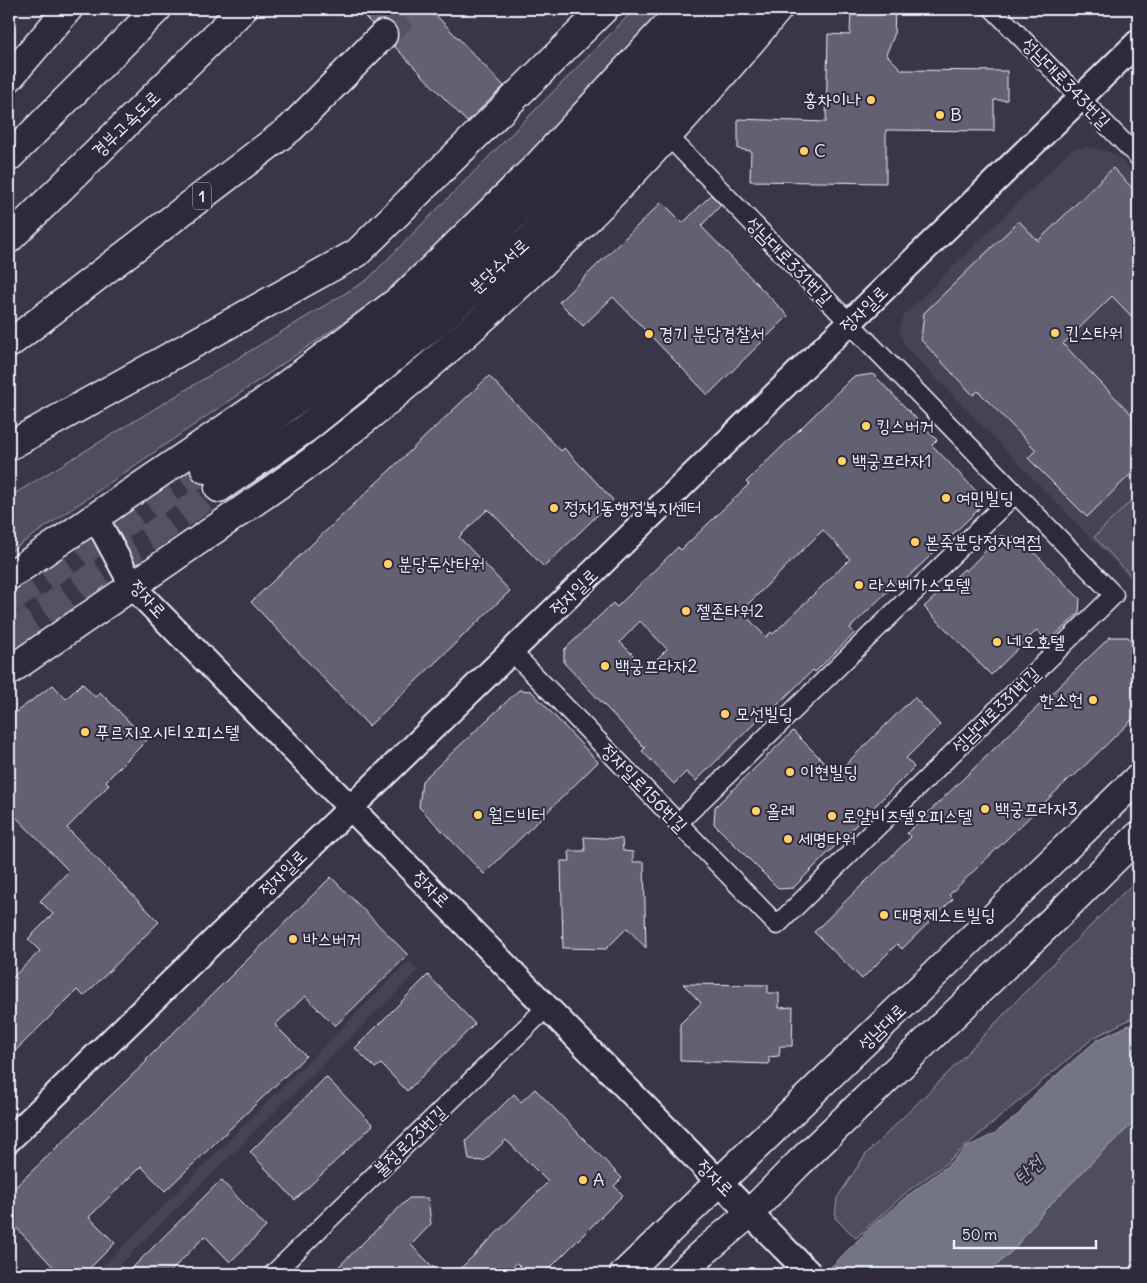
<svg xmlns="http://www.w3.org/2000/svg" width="1147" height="1283" font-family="Delius,'Poor Story',sans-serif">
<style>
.built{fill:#464354}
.green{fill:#504e5f;stroke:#9ca0ac}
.water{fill:#737482;stroke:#a2a6b1}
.building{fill:#636171;stroke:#e8f1f8;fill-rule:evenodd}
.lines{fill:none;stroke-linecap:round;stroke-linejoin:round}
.highway-tunnel{stroke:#545262;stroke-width:28;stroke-dasharray:28 14;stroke-linecap:butt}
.street-casing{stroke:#e8f1f8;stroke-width:21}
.secondary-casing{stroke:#e8f1f8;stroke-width:28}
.primary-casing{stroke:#e8f1f8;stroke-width:31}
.highway-casing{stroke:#e8f1f8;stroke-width:31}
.street{stroke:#2f2a3d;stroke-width:18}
.secondary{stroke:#2f2a3d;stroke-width:24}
.primary{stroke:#2f2a3d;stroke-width:28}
.highway{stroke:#2f2a3d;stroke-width:28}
.secondary-bridge-casing{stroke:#e8f1f8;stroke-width:28;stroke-linecap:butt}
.secondary-bridge{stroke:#2f2a3d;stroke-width:24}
.poi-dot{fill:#ffd166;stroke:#2f2a3d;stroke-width:2}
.labels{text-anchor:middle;stroke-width:4;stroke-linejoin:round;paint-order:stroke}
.shield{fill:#2f2a3d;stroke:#b0b5c0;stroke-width:1}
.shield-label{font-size:16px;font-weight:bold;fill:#e8f1f8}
.street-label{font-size:18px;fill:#e8f1f8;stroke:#2f2a3d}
.poi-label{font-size:18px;fill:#e8f1f8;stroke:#2f2a3d;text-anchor:start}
.water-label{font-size:19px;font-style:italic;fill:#aeb2bd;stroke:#2f2a3d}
</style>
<rect width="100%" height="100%" fill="#3a3648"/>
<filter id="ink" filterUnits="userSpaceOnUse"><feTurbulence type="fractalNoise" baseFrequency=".02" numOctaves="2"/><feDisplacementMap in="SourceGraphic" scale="10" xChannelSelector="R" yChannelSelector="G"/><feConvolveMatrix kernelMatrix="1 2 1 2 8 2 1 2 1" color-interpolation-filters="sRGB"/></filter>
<g filter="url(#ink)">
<g class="built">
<path d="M1092,147L1115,154L1138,178V587L904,345L899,330L904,315L1072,149Z"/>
<path d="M409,961L419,970L110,1274H95Z"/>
</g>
<g class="green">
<path d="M635,9H670L525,161L380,297L9,552V497L367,280Z"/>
<path d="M1138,494V583L1094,537Z"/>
<path d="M1138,878V1015L1093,1038L940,1168L908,1191L856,1238L835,1218L837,1198L866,1154L948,1073L1027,990Z"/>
<path d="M1138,1119V1274H987L1014,1249L1044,1211L1106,1148Z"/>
</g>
<path class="water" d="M1138,1021V1119L1106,1148L1044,1211L1014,1249L987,1274H824L873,1225L907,1196L947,1166L967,1147L994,1134L1020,1113L1035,1094L1097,1040Z"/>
<g class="building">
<path d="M357,9H430L504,86L467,122L394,46L398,38V31L394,24L386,20H378L372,24Z"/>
<path d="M851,9H895L894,36L886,54L902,70L1007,71V100H994V131L886,130V183L750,181L751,151L738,149V119L826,122L828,34L850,35Z"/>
<path d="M1113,168L1138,194V323L1112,296L1063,344L1138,421V467L1087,517L1028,458L1036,450L978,391L973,395L921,340L924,313L1019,221L1038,241Z"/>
<path d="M711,195L721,205L701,226L788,316L708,395L613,297L583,326L559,302L662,202L683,223Z"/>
<path d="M873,374L937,440L932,445L979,494V509L902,583L899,580L850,628L855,633L815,672L813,670L768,714L766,712L696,781L686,772L674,784L642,751L645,748L564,663V650L613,603L617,607L678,547L681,550L749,484L746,482L853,377ZM823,530L850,559L773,634L771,632L766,637L741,611ZM640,621L667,649L647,669L620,642Z"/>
<path d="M489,376L561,451L564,448L613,500L544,567L488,509L459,537L510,591L369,726L251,602Z"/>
<path d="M1000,536L1020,538L1080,599L1079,613L1048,642L1037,630L991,675L924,607L964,569L966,571Z"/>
<path d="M1110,637H1128L1138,648V714L1072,778L1071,777L949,895L953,899L902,949L897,944L862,979L814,932L911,837L907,833Z"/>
<path d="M82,683L95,697L100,692L147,740L106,781L109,785L67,828L159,922L84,996L77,990L9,1057V981L40,951L28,939L53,914L40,901L69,871L9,810V717L53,685L66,699Z"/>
<path d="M519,690L531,691L598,762L484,874L419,807L422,781Z"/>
<path d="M914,697L940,725L906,758L914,767L793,888L779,889L714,824L715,807L793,731L836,774Z"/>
<path d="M584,837L622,839L623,851L633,852V862H644L646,948L627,928L606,949L563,948L561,861H570L569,851H585Z"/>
<path d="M331,877L408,955L335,1026L305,996L275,1025L306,1056L165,1191L141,1166L89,1217L115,1243L84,1274H60L9,1220V1193L147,1061L146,1060Z"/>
<path d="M428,975L475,1024L407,1091L381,1064L375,1068L355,1048Z"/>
<path d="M683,984L768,985V993H779V1008L793,1007L792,1046H780L779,1056L769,1057V1064L680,1061V1024L701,1003Z"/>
<path d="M326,1077L373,1125L295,1200L250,1152Z"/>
<path d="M535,1089L622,1178L614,1186L623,1195L544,1274H528L517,1263L505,1274H455L548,1182L506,1140L484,1161L469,1160L466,1141L514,1094L521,1102Z"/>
<path d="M221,1180L266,1227L230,1262L205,1236L168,1274H126Z"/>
<path d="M409,1198H428L431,1224L411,1245L440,1274H331Z"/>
</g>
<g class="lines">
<g class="highway-tunnel">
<path d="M383,35L411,9"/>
<path d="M9,600L205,469"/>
<path d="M9,635L95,576L219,488"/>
</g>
<g class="street-casing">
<g id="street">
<path d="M993,9L1138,157"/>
<path d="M512,652L777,925L1114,595L668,136"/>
<path d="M678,823L1015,494"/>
<path d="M273,1274L547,1007"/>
</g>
</g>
<g class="secondary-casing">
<g id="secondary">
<path d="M96,518L133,587L783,1247"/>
<path d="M9,1140L1138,42"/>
</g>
</g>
<g class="primary-casing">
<g id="primary">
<path d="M9,576L264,402L402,298L539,164L682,9"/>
<path d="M9,671C82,621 155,571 228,520C259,498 290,478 320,455C489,324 642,174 778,9"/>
<path d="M624,1274L1138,778"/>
<path d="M680,1274L706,1250L750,1213L798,1164L1056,917L1138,836"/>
</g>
</g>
<g class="highway-casing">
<g id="highway">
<path d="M9,78L68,9"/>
<path d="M9,157L157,9"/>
<path d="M9,239L243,9"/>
<path d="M9,344L291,128L383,35"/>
<path d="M9,446L357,253L604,9"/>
<path d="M205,469L418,308L611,122L718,9"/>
<path d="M219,488L305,429L436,323L530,239L630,138L730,30L746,9"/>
</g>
</g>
<use href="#street" class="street"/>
<use href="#secondary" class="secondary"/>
<use href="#primary" class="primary"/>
<use href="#highway" class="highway"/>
<g class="secondary-bridge-casing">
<path id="secondary-bridge" d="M783,1247L810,1274"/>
</g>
<use href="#secondary-bridge" class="secondary-bridge"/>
</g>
</g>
<g class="poi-dot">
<circle cx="871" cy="100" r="5"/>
<circle cx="940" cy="115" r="5"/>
<circle cx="804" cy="151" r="5"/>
<circle cx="1055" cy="333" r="5"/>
<circle cx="649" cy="334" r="5"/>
<circle cx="866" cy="426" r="5"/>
<circle cx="842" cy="461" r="5"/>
<circle cx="946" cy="498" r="5"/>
<circle cx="554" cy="508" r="5"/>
<circle cx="915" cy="542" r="5"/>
<circle cx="388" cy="564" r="5"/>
<circle cx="859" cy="585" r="5"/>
<circle cx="686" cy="611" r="5"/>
<circle cx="997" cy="642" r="5"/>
<circle cx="605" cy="666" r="5"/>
<circle cx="1093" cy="700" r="5"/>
<circle cx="725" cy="714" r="5"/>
<circle cx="85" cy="732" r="5"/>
<circle cx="790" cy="772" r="5"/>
<circle cx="985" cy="809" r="5"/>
<circle cx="756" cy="811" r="5"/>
<circle cx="478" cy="815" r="5"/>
<circle cx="832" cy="816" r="5"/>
<circle cx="788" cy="839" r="5"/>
<circle cx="884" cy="915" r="5"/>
<circle cx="293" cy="939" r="5"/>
<circle cx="583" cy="1180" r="5"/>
</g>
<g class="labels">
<rect class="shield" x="193" y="182.5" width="18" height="27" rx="4"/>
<g class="shield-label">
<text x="202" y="202">1</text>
</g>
<g class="street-label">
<text transform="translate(1066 83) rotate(46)" y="6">성남대로343번길</text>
<text transform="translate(126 124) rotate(-44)" y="6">경부고속도로</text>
<text transform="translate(789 261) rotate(46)" y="6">성남대로331번길</text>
<text transform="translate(499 266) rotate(-42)" y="6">분당수서로</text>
<text transform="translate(864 309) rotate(-44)" y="6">정자일로</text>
<text transform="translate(574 592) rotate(-44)" y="6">정자일로</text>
<text transform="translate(148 599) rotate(48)" y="6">정자로</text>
<text transform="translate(996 710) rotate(-44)" y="6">성남대로331번길</text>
<text transform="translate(644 788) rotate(46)" y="6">정자일로156번길</text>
<text transform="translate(283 873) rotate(-44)" y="6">정자일로</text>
<text transform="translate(431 889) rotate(45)" y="6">정자로</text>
<text transform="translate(882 1027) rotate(-44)" y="6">성남대로</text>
<text transform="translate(410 1141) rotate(-44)" y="6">불정로23번길</text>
<text transform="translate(715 1178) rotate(45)" y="6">정자로</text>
</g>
<g class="poi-label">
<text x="861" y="106" text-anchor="end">홍차이나</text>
<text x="950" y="121">B</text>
<text x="814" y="157">C</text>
<text x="1065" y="339">킨스타워</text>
<text x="659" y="340">경기 분당경찰서</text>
<text x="876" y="432">킹스버거</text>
<text x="852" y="467">백궁프라자1</text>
<text x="956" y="504">여민빌딩</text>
<text x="564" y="514">정자1동행정복지센터</text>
<text x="925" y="548">본죽분당정자역점</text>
<text x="398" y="570">분당두산타워</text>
<text x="869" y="591">라스베가스모텔</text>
<text x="696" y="617">젤존타워2</text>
<text x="1007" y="648">네오호텔</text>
<text x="615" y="672">백궁프라자2</text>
<text x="1083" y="706" text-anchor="end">한소헌</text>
<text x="735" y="720">모선빌딩</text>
<text x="95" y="738">푸르지오시티오피스텔</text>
<text x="800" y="778">이현빌딩</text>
<text x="995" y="815">백궁프라자3</text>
<text x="766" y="817">올레</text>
<text x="488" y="821">월드비터</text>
<text x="842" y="822">로얄비즈텔오피스텔</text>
<text x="798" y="845">세명타워</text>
<text x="894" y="921">대명제스트빌딩</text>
<text x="303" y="945">바스버거</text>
<text x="593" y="1186">A</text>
</g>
<g class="water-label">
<text transform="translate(1028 1170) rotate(-43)" y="7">탄천</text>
</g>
</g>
<rect width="1147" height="1283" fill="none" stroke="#2f2a3d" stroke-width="30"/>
<rect x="15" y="15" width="1117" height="1253" fill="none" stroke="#e8f1f8" stroke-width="2" filter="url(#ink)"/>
<path d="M954 1240v8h142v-8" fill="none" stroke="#e8f1f8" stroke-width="2.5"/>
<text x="962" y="1240" font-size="15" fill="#e8f1f8" stroke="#2f2a3d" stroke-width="4" paint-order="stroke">50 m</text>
</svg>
